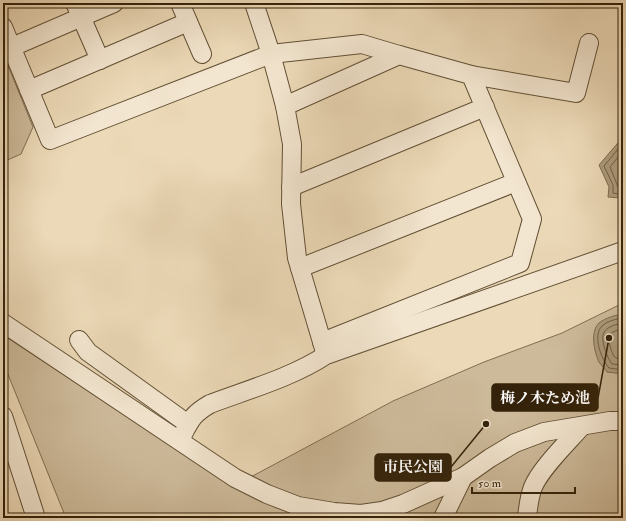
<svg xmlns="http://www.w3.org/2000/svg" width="626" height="521" font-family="'IM FELL Double Pica','Noto Serif JP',serif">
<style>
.green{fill:#cdba9a;stroke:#806e52}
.water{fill:#ad9b7c;stroke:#7d6b4e}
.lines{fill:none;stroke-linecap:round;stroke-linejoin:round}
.shore{stroke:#705f43;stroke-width:1}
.minor-casing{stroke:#625035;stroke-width:20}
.minor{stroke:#f3e6d0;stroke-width:18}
.leader{fill:none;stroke:#34230a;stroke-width:1.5}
.callout-dot{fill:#34230a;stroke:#f3e6d0;stroke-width:1.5}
.callout{fill:#34230a;stroke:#34230a;stroke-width:1.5}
.callout-label{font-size:15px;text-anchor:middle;font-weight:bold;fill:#fff}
</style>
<rect width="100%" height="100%" fill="#ecd9b7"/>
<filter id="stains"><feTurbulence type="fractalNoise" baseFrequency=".005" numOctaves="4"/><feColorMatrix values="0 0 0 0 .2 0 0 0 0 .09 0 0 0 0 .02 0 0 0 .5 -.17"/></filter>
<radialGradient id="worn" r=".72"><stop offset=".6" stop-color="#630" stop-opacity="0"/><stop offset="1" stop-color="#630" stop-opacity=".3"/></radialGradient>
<g class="green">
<path d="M3,53L33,127L21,154L3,162Z"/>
<path d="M619,305H623V518H66L3,362V335L176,448L232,487L393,401L484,362L562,333Z"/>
</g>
<g class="water">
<path d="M623,137V196L620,198L608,197L609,187L599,165Z"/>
<path d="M623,314V374L607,372C605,369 601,365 599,362C594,351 590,332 599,323C605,318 616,315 623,314Z"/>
</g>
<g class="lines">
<g class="shore">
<path d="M623,143L604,166L613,185V193L618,194L623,193"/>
<path d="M623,151L610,167L618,187L623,188"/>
<path d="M623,318C616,319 607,321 602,326C592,336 602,360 609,368L623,370"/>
<path d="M623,323C617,324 609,326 605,331C599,337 607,358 612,364L623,365"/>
<path d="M623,329C619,330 613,331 610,334C607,338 611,352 614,356C616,359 620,359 623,359"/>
</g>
<g class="minor-casing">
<g id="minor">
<path d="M75,3L100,60"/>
<path d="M180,3L202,54"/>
<path d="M254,3L271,54L285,106L292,144L291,204L297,258L325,352"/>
<path d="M3,27L50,140L271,54L362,44L399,55"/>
<path d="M12,47L114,3"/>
<path d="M471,75L576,93L589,43"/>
<path d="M29,90L188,22"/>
<path d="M285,106L399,55L471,75L532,219L520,263L322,342"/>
<path d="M291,187L485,107"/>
<path d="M300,268L516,182"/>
<path d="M3,323L235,478L267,494L298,506L334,512L361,514L382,511L403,504L463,477L490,458L515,443L544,432L610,421H623"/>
<path d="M79,340L88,352L188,424"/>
<path d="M3,416L36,518"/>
<path d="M180,440C190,421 191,415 210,404C247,390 293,377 326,355L623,251"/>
<path d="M443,518L463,477"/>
<path d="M527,518C528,508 529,497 533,487C541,468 568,442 582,426"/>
</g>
</g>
<use href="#minor" class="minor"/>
</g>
<path class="leader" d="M609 338L598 398M486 424L451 467"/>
<g class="callout-dot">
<circle cx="609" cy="338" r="4"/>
<circle cx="486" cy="424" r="4"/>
</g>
<g class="callout">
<rect x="492" y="384" width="106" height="27" rx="4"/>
<rect x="375" y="454" width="76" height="27" rx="4"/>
</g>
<g class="callout-label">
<text x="545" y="403">梅ノ木ため池</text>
<text x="413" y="472">市民公園</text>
</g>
<rect width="626" height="521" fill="none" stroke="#ecd9b7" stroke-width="16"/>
<rect x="4" y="4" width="618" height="513" fill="none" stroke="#34230a" stroke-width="2"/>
<rect x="8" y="8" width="610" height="505" fill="none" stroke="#34230a"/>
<path d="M472 487v6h103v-6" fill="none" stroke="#34230a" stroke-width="2"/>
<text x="478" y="487" font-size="12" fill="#34230a" stroke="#f3e6d0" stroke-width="3" paint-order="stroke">50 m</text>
<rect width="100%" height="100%" filter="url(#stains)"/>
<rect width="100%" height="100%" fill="url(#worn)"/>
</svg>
